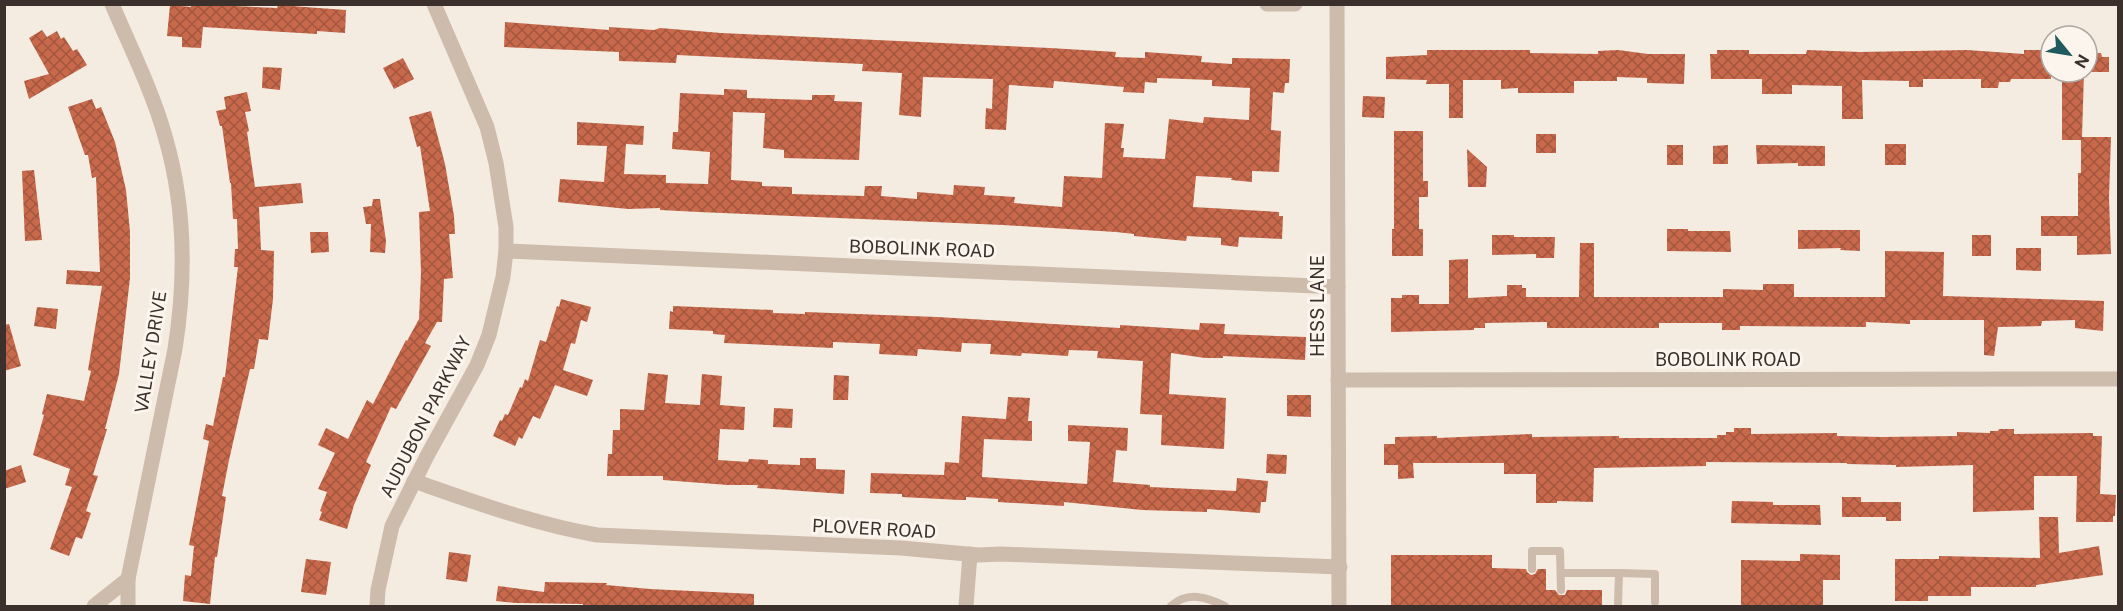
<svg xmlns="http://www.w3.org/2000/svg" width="2123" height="611" font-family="'Public Sans',sans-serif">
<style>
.building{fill:url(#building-cross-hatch)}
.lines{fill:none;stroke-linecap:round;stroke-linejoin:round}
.service{stroke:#cdbbac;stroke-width:8}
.minor{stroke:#cdbbac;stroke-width:15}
.labels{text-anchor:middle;stroke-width:6;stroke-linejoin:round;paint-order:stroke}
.street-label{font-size:18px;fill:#3b302b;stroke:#fbf5ee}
</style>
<defs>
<pattern id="building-cross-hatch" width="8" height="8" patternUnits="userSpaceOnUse" patternTransform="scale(1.5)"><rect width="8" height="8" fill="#c8694b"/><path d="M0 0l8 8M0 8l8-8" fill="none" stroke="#a4573f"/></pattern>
</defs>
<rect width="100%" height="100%" fill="#f4ebe1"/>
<g class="building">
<path d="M191,4L277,8L278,5L346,10L345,33L317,31V34L203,27L201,48L182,47V37L167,36L170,5L191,7Z"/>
<path d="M505,22L609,30V27L654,30L660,28L721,33L1050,48L1116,52L1115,57L1145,58V52L1202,56L1201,62L1232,64V58L1290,59L1289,83H1285L1284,93L1273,92L1271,130L1281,131L1279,172L1252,171V182L1231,180L1232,178L1196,176L1193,207L1279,212V216H1283L1282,239L1239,237L1238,247L1221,245V238L1187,236L1186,241L1134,236V234L1116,232L1003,225L699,212L660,210V208L628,209L558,202L560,179L604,182L607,146L577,145V122L644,126L643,145L626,144L624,174L666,175V183L708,184L710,152L672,149L673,132H678L680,93L724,95V89L747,90V98L812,100V95H835L834,101L862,102L859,160L784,158V150L763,148L765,113L733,112L731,180L762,182V186L792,187V194L864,196L865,186H882L881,196L917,199V192L953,195L954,185L985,187L984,195L1015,197L1014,203L1062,207L1064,176L1102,178L1105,123L1124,124L1121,148H1124L1123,157L1165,159L1169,119L1203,123L1204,117L1249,120L1250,88L1212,86V80L1157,78V83L1145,82L1144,93L1123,92L1124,87L1054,81L1053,88L1009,85L1006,130L985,129L986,108L992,109L993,79L923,77L921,117L899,115L902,73L862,71L863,64L677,55L676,63L619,61V52L504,47Z"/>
<path d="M42,30L47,37L57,31L61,39L64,37L73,51L77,49L87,65L29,99L24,81L49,74L29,38Z"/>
<path d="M1427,50H1530V53L1598,54V51L1618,50L1648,54H1685L1684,84L1647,83V78L1617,77V81H1574V93H1518V88L1501,89V80H1463V118H1449V84H1426L1427,80L1386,79V57L1427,55Z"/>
<path d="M1717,50H1749V54H1806L1807,50L1860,52L1967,50L2024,54V50H2051V79H2011L2010,82H1999L1998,88H1981V79H1923V87H1909V81L1862,80L1863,119H1842V86L1792,85V94H1762V79H1711L1710,54H1717Z"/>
<path d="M2087,53H2101L2102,57H2109V72H2087Z"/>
<path d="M403,58L414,79L394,89L383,68Z"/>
<path d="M263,67L282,68L280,90L262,88Z"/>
<path d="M2062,72H2084L2082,137H2111L2109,198L2111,254L2077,255V236H2041V216H2078V173H2081V140H2062Z"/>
<path d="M247,92L251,111L245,112L249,131L247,132L255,187L301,183L303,203L259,207L261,250L274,251L273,299L268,340L259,339L254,369H250L229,460L222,496L226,497L217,557H215L210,604L183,601L185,575L191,576L194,546L189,545L209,441L203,439L206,424L213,426L223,377H225L238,267H234L235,249H238L237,219H233L231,183H230L222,126H220L216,111L226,109L224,97Z"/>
<path d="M1363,96L1385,97L1384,118L1362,117Z"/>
<path d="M92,99L96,109L101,107L115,142L126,190L130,232V278L119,374L105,429H107L93,475L98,476L86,511L91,513L82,539L76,537L69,556L50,549L72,487L65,485L70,469L33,455L44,415L42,414L47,394L84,401L91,371L88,370L102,286L66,284L67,270L100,272L96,177L92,178L88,155H85L68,107Z"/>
<path d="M431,111L445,164L454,216L455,234H449L453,278L444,279L442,322H437L425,343L431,346L396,409L391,407L366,462L371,465L354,505L347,529L319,520L322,512L320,511L327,492L318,489L335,453L318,445L326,428L348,439L367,400L373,404L406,340L407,341L419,319L421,273L419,212L430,211L420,146L417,147L409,117Z"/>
<path d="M1394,131H1423V181H1428V197H1419V229H1423V256H1392V229H1394Z"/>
<rect x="1536" y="134" width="20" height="19"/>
<rect x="1885" y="144" width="21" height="21"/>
<rect x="1667" y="145" width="16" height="20"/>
<path d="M1728,145V164H1713V146Z"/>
<path d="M1756,145L1825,146V166H1798V163L1757,164Z"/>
<path d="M1467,149L1487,167L1486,187H1468Z"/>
<path d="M34,170L42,240L25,241L22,171Z"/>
<path d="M373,199H380L386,241L385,253L370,252L371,224H366L363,207L372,206Z"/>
<path d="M1667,229H1688V231H1730L1731,252L1667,251Z"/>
<path d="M1798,230H1860V251L1840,250L1841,248L1798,249Z"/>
<path d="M310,232H328L329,252L311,253Z"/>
<path d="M1492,235H1514V237H1555L1554,258H1536V254L1492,255Z"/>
<rect x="1972" y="235" width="19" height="21"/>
<path d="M1580,243H1594V297H1723V289L1763,290V284H1794V297H1885V251L1944,252L1943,296L2104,301L2103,331L2075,328V320L2042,321L2041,326L1998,327L1994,356L1984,355V320H1910V324L1866,322V327L1740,326V330H1722V323H1659V328H1547V322L1485,323V328H1474V330L1391,332V298H1402V295H1419V304H1449V260L1468,259V298L1507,296V285H1522V288H1526V297H1579Z"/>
<path d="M2016,248H2041V271L2016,270Z"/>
<path d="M561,299L591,307L587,322L581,320L575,344L571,343L563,370L593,380L587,396L555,385L540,419L533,416L522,439L519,437L515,446L493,436L500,420L502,421L505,414L508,415L520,387L522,388L525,379L528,381L540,340L546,342L557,306L559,307Z"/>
<path d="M673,306L773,310V313L805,314V312L937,317L1120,328V325L1199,330L1200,323L1225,324L1224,334L1306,337L1305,360L1223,356V358H1205L1171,353L1169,394L1226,398L1224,449L1161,445L1162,415L1140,414L1143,361L1097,358L1098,351L1069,350L1068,356L1022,353L1021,356L990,354L991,344L962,343L961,352L918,349L917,356L879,354L880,344L833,342V348L724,343L725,335L713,334V331L669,329L670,311L673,312Z"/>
<path d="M37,307L58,309L56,329L34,326Z"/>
<path d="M9,324L21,366L4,371V325Z"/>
<path d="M648,373L668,375L665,403L700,405L702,374L722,376L720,405L745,407L744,430L720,429L718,460L748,462L749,459L768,460V464L800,465V458H816V469L845,470L844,494L757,488L758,485H728L663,480V476H607L608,454H612L613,430H620V409L644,410Z"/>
<path d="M834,375L849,376L848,400H833Z"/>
<path d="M1287,395H1311V417L1287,416Z"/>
<path d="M1008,397L1030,398L1028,421H1032V441L984,439L982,477L1087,484L1090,442L1068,441V425L1128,428L1127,451L1116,450L1113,482L1150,485V487L1236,491L1237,478L1268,481L1266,502H1261L1260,513L1207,509V512L1142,510L1064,502V506L998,502V499L966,497V500H960L902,497V494L870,493L871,473L944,475L945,462L959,463L962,416L1006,419Z"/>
<path d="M774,408L793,409L792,428L773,427Z"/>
<path d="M1734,428H1751V434L1837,433V436L1882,437L1957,436V432L1990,433V431H1998L1999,429H2014V434L2093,433V436H2102L2100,494L2116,495L2115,516H2113V522H2076L2077,476H2034V510L1973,512V465L1896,467V465L1847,464V463L1706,462V466L1594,468L1593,502L1557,501V503H1536V474H1504V463H1413L1414,478L1398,479V465H1384V444H1395V437L1437,436V438L1532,434V437L1619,436V438H1717V435H1726V432H1734Z"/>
<path d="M1267,454L1287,455L1286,474L1266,473Z"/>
<path d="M21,465L26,482L4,489V471Z"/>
<path d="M1842,497H1861V502H1901V521H1886V517H1842Z"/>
<path d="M1732,501L1773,502V505H1820L1821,525L1731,523Z"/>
<path d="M2039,517H2058L2059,553L2099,546L2103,575L2036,585V587H1971V596H1928V601H1895V559H1939V556L2040,558Z"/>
<path d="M449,552L471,555L467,582L446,579Z"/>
<path d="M1800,554L1840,555V580H1823V606H1741V560L1800,561Z"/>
<path d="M1391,555H1492V568L1526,569L1527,572L1531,575L1535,574L1538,569H1546V590H1555L1559,595H1565L1567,590H1602V606H1391Z"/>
<path d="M306,559L331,562L326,595L301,592Z"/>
<path d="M545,582L607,583L606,585L650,589L754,594V606H583V604L516,603L496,601L498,586L544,592Z"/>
</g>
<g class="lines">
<g class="service">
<path d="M1532,569V551H1560L1561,590"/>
<path d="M1561,573H1619L1618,606"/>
<path d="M1619,573L1655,574V602"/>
<path d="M1171,606C1188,591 1206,597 1225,606"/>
</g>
<g class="minor">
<path d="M112,4C130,47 152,90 165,136C185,204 186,279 175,349L128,579V606"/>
<path d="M1267,4H1295"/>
<path d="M1337,4L1339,606"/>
<path d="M506,251L1338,287"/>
<path d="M1338,380L2118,379"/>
<path d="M414,481C474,502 534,524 597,535L901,548L978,555L1001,554L1340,567"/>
<path d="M94,606L128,579"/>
<path d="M377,606L378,590L392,526L427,456L477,365L489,335L503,277L506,251V227L496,163L487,127L434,4"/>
<path d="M966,606L970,554"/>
</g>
</g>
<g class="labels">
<g class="street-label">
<text transform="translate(922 249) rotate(2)" y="6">BOBOLINK ROAD</text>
<text transform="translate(1318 306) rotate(-90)" y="6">HESS LANE</text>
<text transform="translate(151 352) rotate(-81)" y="6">VALLEY DRIVE</text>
<text x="1728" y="366">BOBOLINK ROAD</text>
<text transform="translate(426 417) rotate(-63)" y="6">AUDUBON PARKWAY</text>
<text transform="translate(874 529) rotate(3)" y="6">PLOVER ROAD</text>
</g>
</g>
<rect width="2123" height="611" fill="none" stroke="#3b302b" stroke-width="12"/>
<g transform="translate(2069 54) rotate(120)"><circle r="28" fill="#fbf5ee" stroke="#aea6a0" stroke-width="1.5"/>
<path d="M0-4.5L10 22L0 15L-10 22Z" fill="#1f5a5e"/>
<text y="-9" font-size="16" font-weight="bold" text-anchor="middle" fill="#3b302b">N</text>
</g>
</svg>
